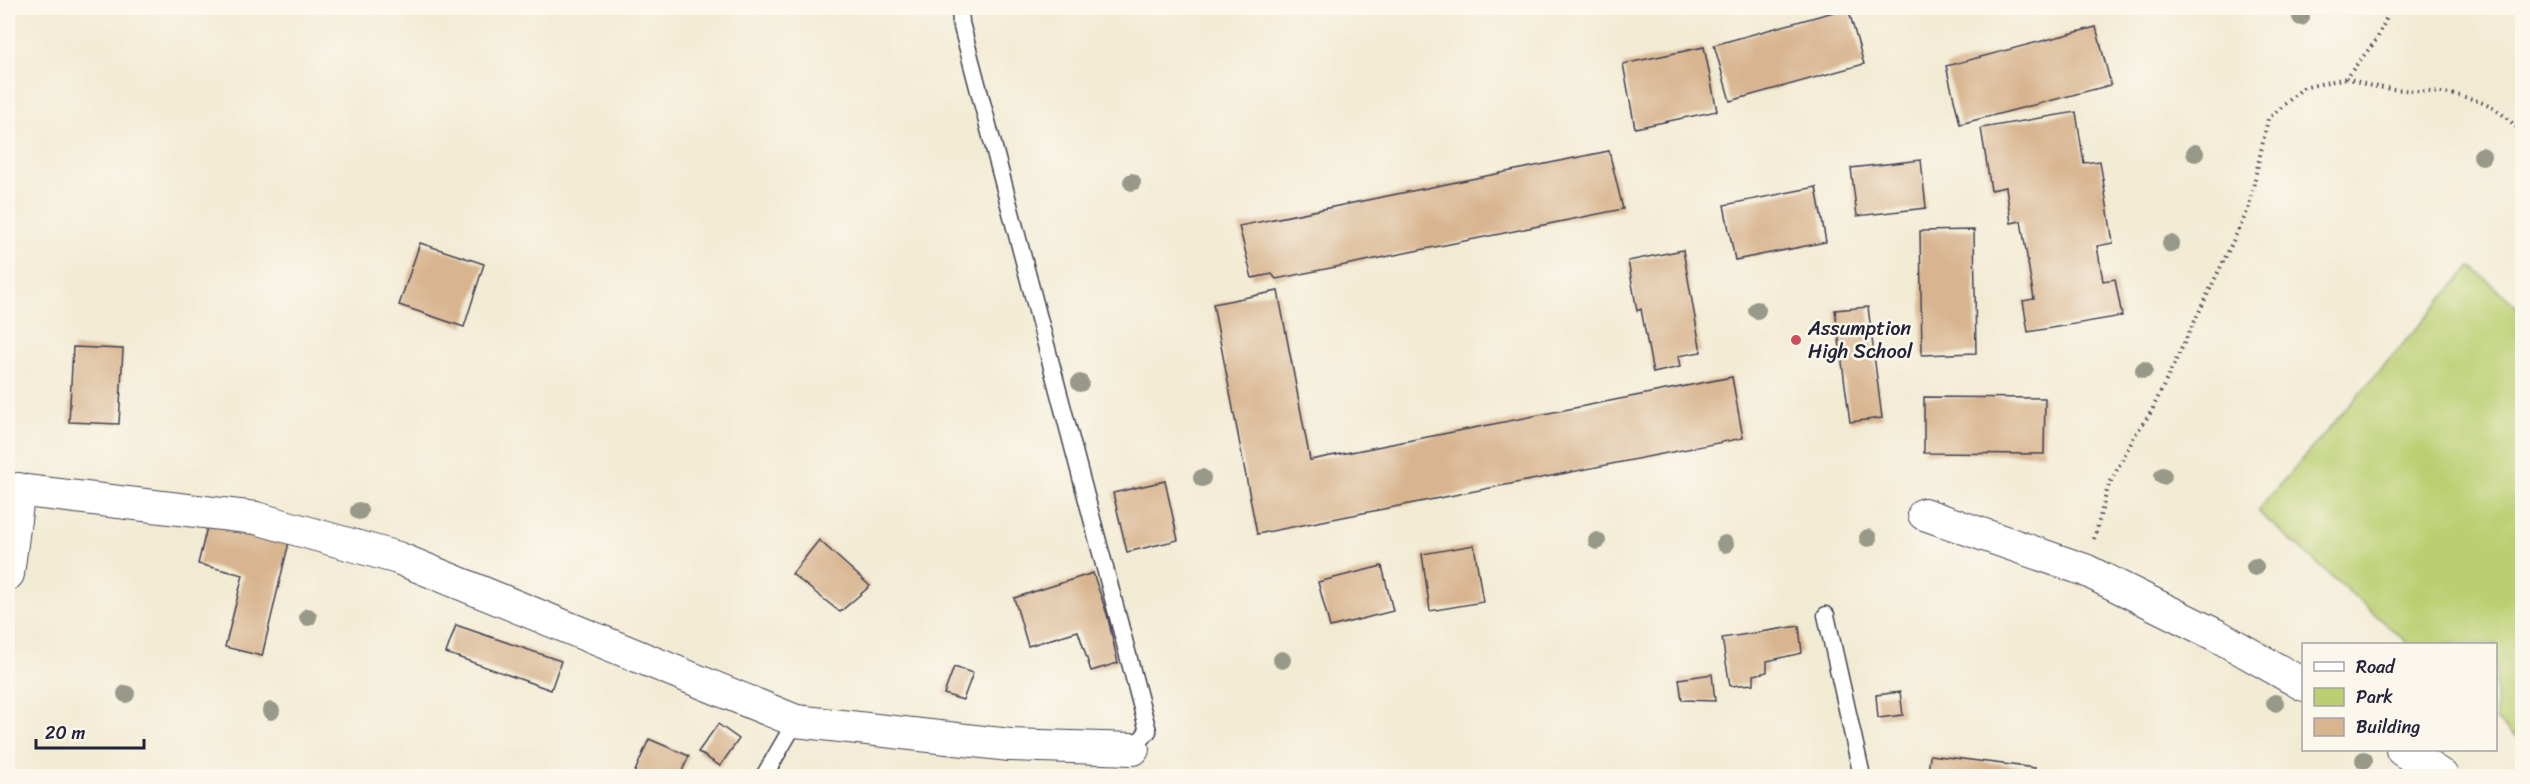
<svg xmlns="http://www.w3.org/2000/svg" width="2530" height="784" font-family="Sriracha,sans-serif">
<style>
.green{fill:#bbcf72;stroke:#6e7856;stroke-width:1.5}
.building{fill:#d8b590}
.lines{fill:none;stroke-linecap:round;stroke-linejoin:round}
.lane-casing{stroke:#414052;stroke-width:19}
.street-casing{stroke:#414052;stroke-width:34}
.path{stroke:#414052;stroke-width:4;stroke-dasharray:1.5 4.5;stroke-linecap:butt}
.lane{stroke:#fff;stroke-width:16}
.street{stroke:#fff;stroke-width:32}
.tree{fill:#999989}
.poi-dot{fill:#d1495b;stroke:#fbf7ec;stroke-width:2}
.labels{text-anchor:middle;stroke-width:5;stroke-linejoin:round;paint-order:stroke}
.poi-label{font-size:20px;fill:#22223b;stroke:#fbf7ec;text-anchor:start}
</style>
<rect width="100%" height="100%" fill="#fbf7ec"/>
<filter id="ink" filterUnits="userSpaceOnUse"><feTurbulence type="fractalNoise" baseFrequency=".0167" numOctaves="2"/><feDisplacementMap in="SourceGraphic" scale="12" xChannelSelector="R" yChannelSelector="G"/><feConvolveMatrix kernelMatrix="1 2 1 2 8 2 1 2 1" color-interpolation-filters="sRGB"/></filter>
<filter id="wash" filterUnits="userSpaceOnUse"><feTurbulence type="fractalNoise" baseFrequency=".008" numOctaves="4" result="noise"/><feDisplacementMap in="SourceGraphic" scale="24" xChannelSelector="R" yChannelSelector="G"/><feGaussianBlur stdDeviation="1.35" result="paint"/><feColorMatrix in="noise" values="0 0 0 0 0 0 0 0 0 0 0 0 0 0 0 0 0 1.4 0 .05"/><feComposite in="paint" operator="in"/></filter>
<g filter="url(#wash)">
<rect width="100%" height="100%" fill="#f2ebd4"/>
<path class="green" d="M2471,266L2522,311V743L2496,720V644H2409L2257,511Z"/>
<g id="blocks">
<g class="building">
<path d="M1848,8L1864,64L1730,101L1714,45Z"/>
<path d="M2096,27L2111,85L1960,124L1946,66Z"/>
<path d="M1704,47L1717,111L1635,128L1623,64Z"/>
<path d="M2076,112L2084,163L2100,161L2113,243L2097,246L2103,281L2115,279L2122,316L2028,332L2023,301L2034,299L2021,221L2011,223L2006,187L1991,190L1981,128Z"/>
<path d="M1609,151L1623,209L1276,279L1272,274L1252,278L1239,226Z"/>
<path d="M1921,160L1926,208L1857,216L1851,168Z"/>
<path d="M1816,187L1826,242L1735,260L1724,205Z"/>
<path d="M1974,230L1976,353L1922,355L1920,231Z"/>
<path d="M420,243L484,264L464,327L399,305Z"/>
<path d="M1683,250L1701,352L1678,356L1680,367L1653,373L1641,309L1637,311L1628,261Z"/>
<path d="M1278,291L1310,460L1732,377L1743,438L1257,534L1213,304Z"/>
<path d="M1868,307L1882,418L1850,422L1835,310Z"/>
<path d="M73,347L123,349L119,424L69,422Z"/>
<path d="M1924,397L2045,398L2044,454L1924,453Z"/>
<path d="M1165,481L1178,540L1127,552L1113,493Z"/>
<path d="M208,523L289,542L262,656L225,647L243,575L198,564Z"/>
<path d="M819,540L870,586L840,612L792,574Z"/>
<path d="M1474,545L1483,602L1430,611L1422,554Z"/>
<path d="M1382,566L1393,611L1330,627L1318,582Z"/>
<path d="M1093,573L1107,614L1118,663L1091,671L1078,631L1028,646L1014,598Z"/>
<path d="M456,625L561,661L551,690L446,653Z"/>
<path d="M1799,626L1802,653L1767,661V672L1754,675V684L1730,686L1722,638Z"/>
<path d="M954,667L973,673L963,700L944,694Z"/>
<path d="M1712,674L1715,701L1682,700L1679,679Z"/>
<path d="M1900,692L1903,715L1878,718L1876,695Z"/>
<path d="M718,724L739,739L720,766L698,752Z"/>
<path d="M649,739L689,756L680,776H633Z"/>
<path d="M1930,755L2035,768L2034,776H1928Z"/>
</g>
</g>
</g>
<g filter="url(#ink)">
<use href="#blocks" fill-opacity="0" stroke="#414052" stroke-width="1.5"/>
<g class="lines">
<g class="lane-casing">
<g id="lane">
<path d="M960,8L961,23L1148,731L1133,749"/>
<path d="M1826,615L1862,776"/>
<path d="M764,776L796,721"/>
</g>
</g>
<g class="street-casing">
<g id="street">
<path d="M8,489L256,518L398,558L796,721L1010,745L1133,749"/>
<path d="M1924,514L2085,570L2218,636L2304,685"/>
<path d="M8,574L19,489"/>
<path d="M2402,750L2442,776"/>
</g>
</g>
<g class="path">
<path d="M2391,8L2377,39L2346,78C2354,80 2363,84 2372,86C2431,97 2478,82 2522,133"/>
<path d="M2094,539L2108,487L2135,435L2151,412L2248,210L2268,119L2303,88L2346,78"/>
</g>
<use href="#lane" class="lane"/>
<use href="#street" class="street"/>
</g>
<g class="tree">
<circle cx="2301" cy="17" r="9"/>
<circle cx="2195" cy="153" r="9"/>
<circle cx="2482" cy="156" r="9"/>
<circle cx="1132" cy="182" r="9"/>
<circle cx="2171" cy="244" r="9"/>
<circle cx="1757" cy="310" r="9"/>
<circle cx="2144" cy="370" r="9"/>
<circle cx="1080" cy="383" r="9"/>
<circle cx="2163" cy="476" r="9"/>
<circle cx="1202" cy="478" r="9"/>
<circle cx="359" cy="511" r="9"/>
<circle cx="1868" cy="538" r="9"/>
<circle cx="1597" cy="541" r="9"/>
<circle cx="1725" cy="544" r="9"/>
<circle cx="2255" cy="567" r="9"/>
<circle cx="308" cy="617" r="9"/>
<circle cx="1282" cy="660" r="9"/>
<circle cx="126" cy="694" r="9"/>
<circle cx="2275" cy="703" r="9"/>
<circle cx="271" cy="711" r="9"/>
<circle cx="2364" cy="760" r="9"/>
</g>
</g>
<circle class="poi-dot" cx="1796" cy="340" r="6"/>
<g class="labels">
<g class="poi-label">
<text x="1808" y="335">Assumption<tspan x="1808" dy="23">High School</tspan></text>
</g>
</g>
<rect width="2530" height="784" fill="none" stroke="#fbf7ec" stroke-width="30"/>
<rect x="2302" y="643" width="195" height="108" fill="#fbf7ec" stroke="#a4a2a5" stroke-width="1.5"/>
<rect x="2314" y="662" width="30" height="9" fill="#ffffff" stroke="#a4a2a5" stroke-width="1.5"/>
<text x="2356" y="673" font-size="18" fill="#22223b">Road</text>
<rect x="2314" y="688" width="30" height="18" fill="#bbcf72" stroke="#a4a2a5" stroke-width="1.5"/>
<text x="2356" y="703" font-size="18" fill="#22223b">Park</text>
<rect x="2314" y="718" width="30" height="18" fill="#d8b590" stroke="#a4a2a5" stroke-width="1.5"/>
<text x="2356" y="733" font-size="18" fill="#22223b">Building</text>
<path d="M36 739v9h108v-9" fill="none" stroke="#22223b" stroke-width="3"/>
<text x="45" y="739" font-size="18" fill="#22223b" stroke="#fbf7ec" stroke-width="4.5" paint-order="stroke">20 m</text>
</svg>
